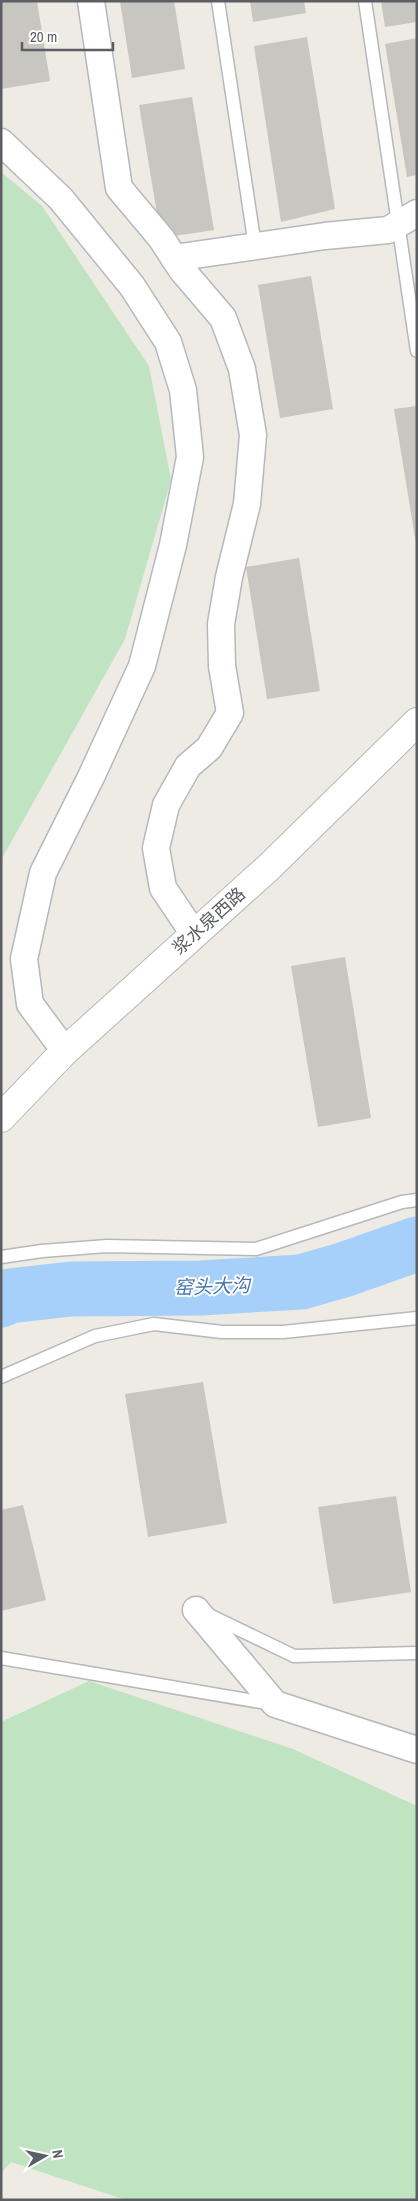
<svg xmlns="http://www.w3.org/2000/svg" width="418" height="2201" font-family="'Archivo Narrow','Noto Sans SC',sans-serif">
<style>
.green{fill:#c0e3c2}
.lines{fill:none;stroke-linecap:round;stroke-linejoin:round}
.river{stroke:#a6d0f9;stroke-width:55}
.building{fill:#c8c6c0}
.service-casing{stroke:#b5b8bc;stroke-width:15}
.minor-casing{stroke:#b5b8bc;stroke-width:29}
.tertiary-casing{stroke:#b5b8bc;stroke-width:30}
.service{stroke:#fff;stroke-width:12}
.minor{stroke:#fff;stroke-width:26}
.tertiary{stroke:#fff;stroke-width:28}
.labels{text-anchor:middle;stroke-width:4;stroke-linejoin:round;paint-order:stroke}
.street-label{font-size:18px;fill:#5b5e62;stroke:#fff}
.water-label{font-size:19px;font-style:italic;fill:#4776b2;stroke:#fff}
</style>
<rect width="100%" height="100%" fill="#edebe3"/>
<g class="green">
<path d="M1,172L42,206L149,366L171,480L125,639L1,860Z"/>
<path d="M89,1681L293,1749L417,1806V2200H126L11,2162L1,2173V1722Z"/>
</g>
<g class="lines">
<path class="river" d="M1,1300L9,1296L71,1289L201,1288L301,1282L343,1270L417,1244"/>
</g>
<g class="building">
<path d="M1,1H37L50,81L1,89Z"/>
<path d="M120,1H174L185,69L132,78Z"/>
<path d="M250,1H304L306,13L253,22Z"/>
<path d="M381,1H417V22L385,27Z"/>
<path d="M307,37L335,209L281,222L254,46Z"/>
<path d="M417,38V175L407,177L385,44Z"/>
<path d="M192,97L214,230L161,238L139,105Z"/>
<path d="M311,276L333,409L280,418L258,285Z"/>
<path d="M417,406V544H416L394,409Z"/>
<path d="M299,558L320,691L267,699L246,567Z"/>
<path d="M345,957L371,1118L318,1127L291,966Z"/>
<path d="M203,1382L227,1523L148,1537L125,1394Z"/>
<path d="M396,1496L411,1592L333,1604L318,1507Z"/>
<path d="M23,1505L46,1600L1,1611V1510Z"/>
</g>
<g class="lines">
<g class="service-casing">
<g id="service">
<path d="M218,1L255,246"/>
<path d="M365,1L417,351"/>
<path d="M1,1257L42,1251L107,1246L256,1249L402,1202L417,1200"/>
<path d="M1,1377L95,1336L154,1324L222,1332H283L417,1318"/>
<path d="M209,1615L294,1656L417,1653"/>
<path d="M1,1658L272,1704"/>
</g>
</g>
<g class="minor-casing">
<g id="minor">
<path d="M91,1L119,188L161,238L182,270L223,318L242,369L253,435L247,504L229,577L221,624L222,666L230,713L209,748L188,766L166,805L156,848L163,888L194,934"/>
<path d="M1,142L61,199L132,286L168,342L183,390L190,457L173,545L142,666L91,777L43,873L24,959L30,1004L65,1051"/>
<path d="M174,258L325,236L388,230L417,213"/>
<path d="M196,1610L275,1704L417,1750"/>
</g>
</g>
<g class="tertiary-casing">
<path id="tertiary" d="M1,1118L65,1051L269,867L417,722"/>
</g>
<use href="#service" class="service"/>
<use href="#minor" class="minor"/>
<use href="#tertiary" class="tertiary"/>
</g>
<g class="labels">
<g class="street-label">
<text transform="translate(209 921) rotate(-42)" y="6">浆水泉西路</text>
</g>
<g class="water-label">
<text transform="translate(212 1286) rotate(-2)" y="7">窑头大沟</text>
</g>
</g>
<rect width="418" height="2201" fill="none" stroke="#5b5e62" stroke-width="5"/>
<g transform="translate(45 2156) rotate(81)" stroke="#ffffff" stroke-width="4" paint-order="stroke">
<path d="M0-4L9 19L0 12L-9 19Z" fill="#5b5e62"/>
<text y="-8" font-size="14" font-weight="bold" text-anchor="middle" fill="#5b5e62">N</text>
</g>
<path d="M22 42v8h91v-8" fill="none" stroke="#5b5e62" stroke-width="2.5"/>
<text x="30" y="42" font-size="15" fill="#5b5e62" stroke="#ffffff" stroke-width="4" paint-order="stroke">20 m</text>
</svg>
